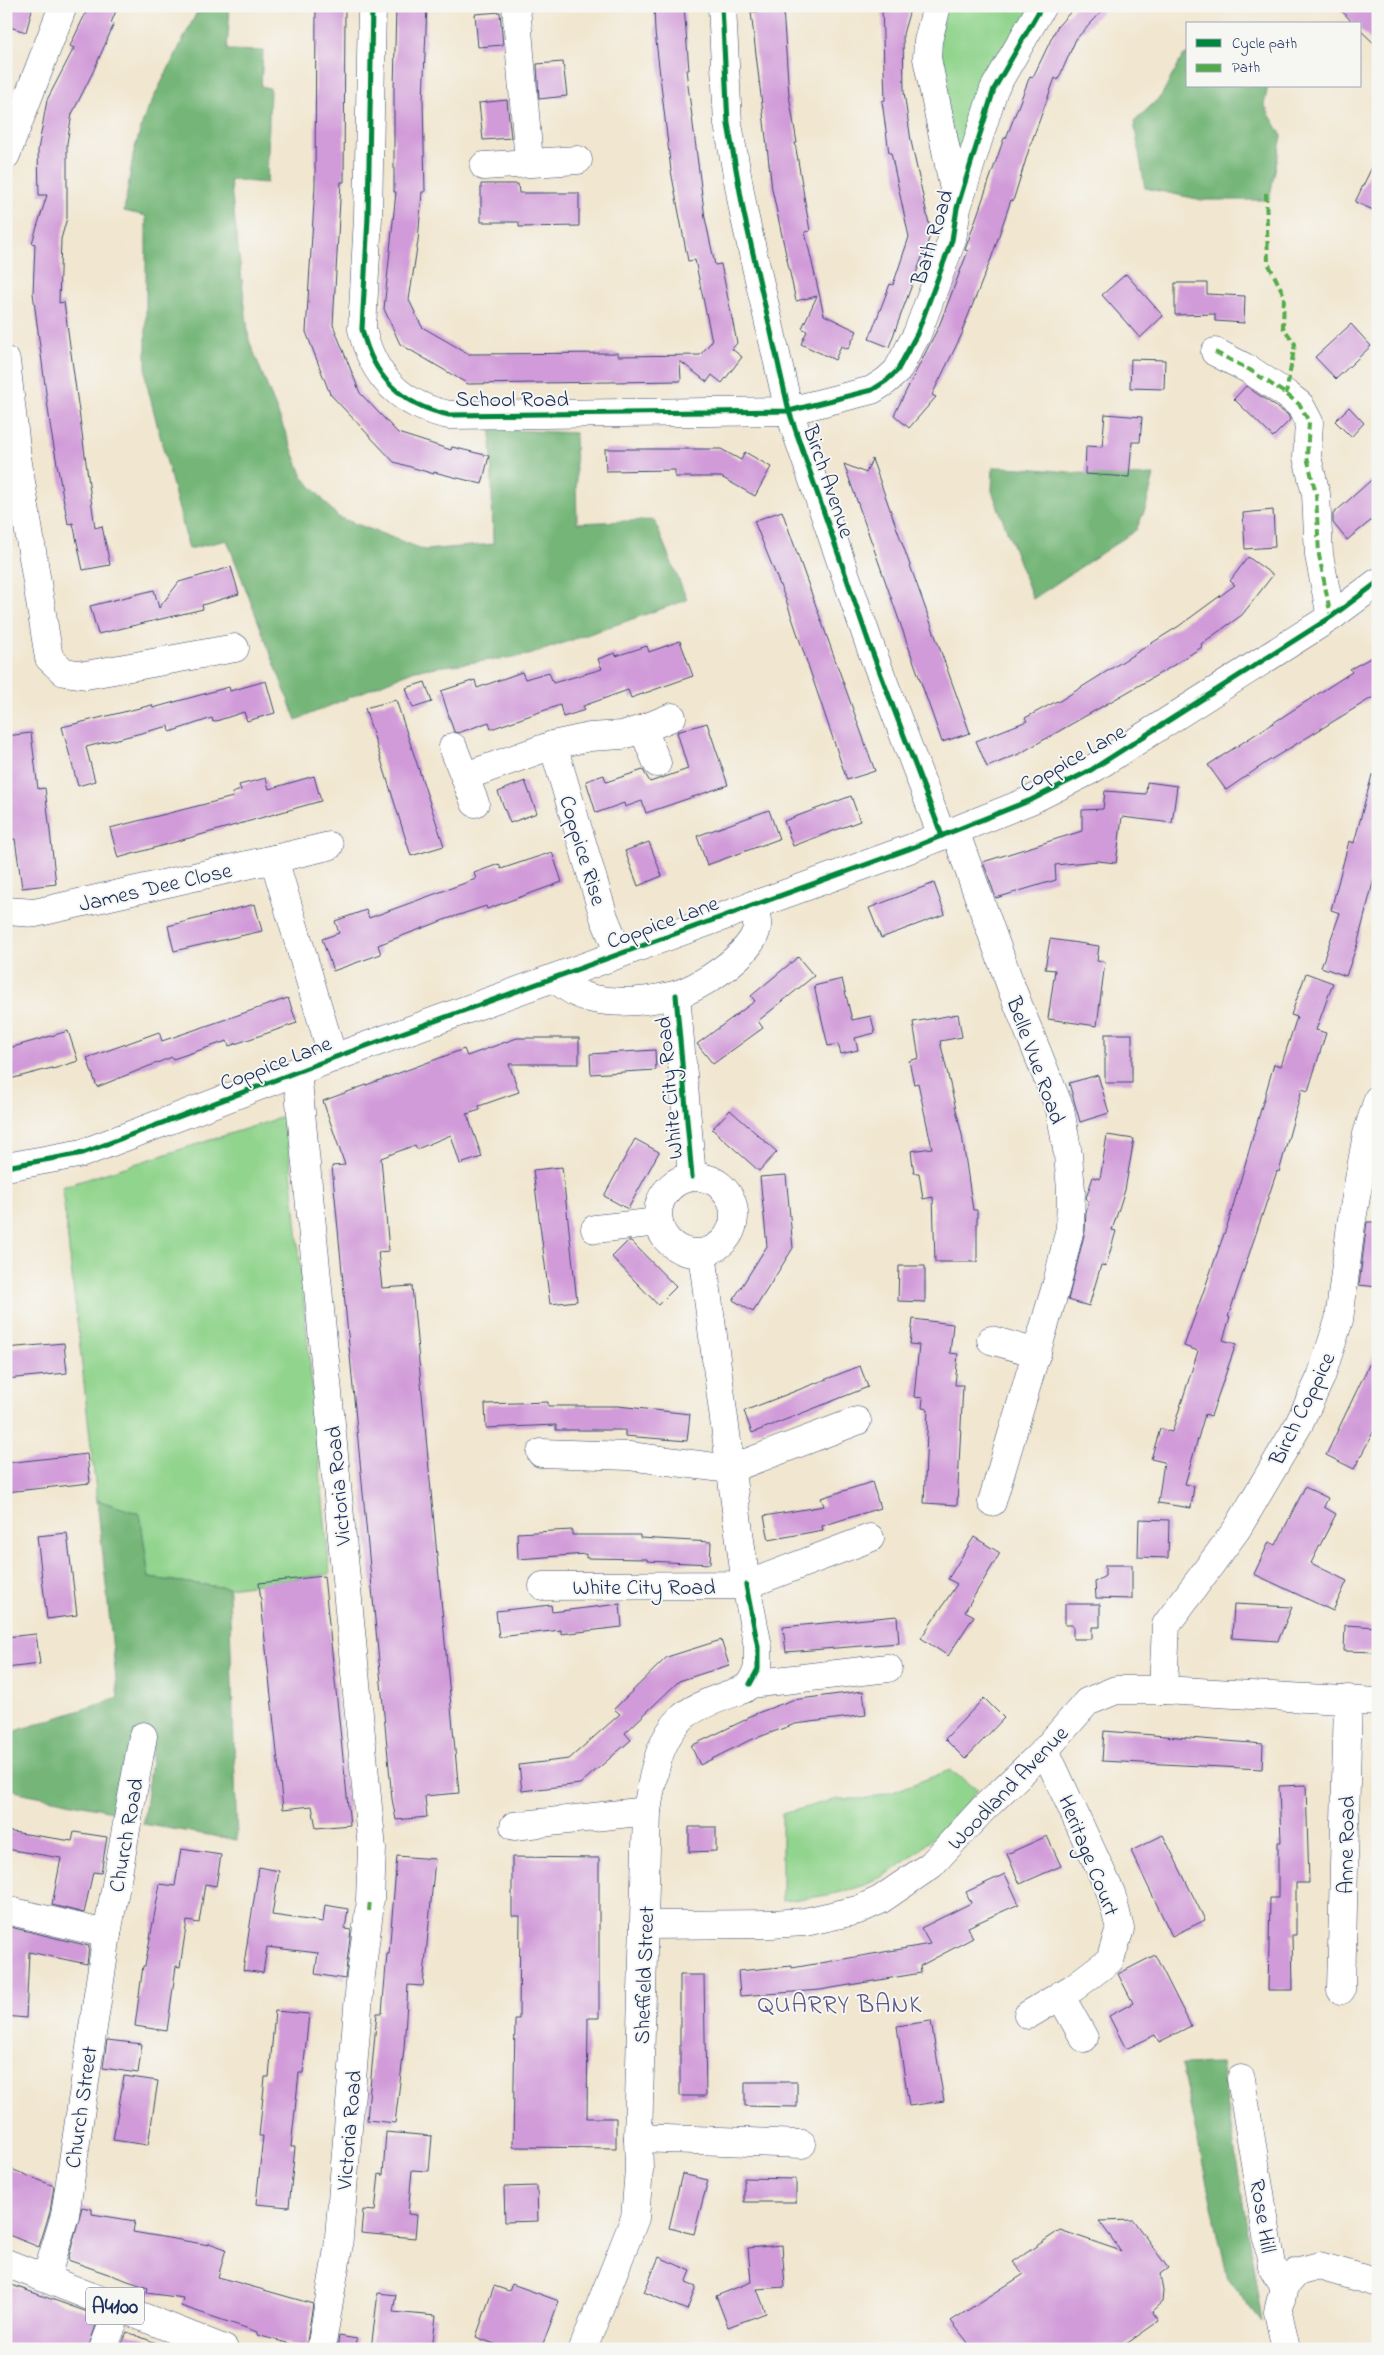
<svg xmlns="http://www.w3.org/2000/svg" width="1384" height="2355" font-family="'Indie Flower',sans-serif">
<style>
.green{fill:#91d48d;stroke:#568276}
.forest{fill:#74b678;stroke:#48726b}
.building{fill:#d19bd9}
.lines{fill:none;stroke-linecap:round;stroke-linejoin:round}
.minor-casing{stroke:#3b4a6f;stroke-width:29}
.major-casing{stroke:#3b4a6f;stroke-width:29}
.minor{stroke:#fff;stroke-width:28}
.major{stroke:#fff;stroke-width:28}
.quiet{stroke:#52ab49;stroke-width:4;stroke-dasharray:8 4;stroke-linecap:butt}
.cycleway-casing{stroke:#f6f6f2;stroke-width:8}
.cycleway{stroke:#00873e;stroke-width:5}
.labels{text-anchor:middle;stroke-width:4;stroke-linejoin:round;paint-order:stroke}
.shield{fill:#f6f6f2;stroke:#5d6b8a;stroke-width:1}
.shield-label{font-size:21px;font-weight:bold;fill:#1b2f5e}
.street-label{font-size:22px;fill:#1b2f5e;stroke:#f6f6f2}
.quarter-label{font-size:25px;letter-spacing:1px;fill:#5b5589;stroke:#f6f6f2}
</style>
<rect width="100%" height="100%" fill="#f6f6f2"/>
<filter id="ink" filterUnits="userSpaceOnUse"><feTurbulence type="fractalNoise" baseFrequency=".02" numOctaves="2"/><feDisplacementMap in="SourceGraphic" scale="10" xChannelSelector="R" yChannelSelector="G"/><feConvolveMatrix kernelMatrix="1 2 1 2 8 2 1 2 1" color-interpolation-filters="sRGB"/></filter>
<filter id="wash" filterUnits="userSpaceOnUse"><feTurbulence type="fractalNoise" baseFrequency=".0096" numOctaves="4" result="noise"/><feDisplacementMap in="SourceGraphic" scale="20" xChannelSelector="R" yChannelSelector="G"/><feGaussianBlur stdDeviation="1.12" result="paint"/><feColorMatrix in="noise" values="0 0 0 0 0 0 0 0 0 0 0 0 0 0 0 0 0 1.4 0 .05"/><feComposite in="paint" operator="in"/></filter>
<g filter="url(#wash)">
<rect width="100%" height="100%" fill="#f1e6cf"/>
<g class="green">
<path d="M945,6H1032L962,170L935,60Z"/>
<path d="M286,1116L330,1574L229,1588L149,1578L140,1514L97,1500L62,1187Z"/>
<path d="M950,1770L978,1790C943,1828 906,1873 853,1889C830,1896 806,1898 782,1901V1814L836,1799H864L893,1792Z"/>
</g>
<g class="forest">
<path d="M200,6H230L227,50L263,51L261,87L270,88L267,183L230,180L249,340L303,477L338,517L425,550L493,544L491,429L575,433L577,523L654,520L687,600L529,655L415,670L296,720L227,540L189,549L146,381V216L124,211L134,151L145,115Z"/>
<path d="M1188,53V86H1268L1264,105L1282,136L1269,200H1202L1145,188L1134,122L1161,96L1183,56Z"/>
<path d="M993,467C1047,467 1100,479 1154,475L1146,507L1136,530L1033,599L992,491Z"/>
<path d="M97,1500L140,1514L149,1578L229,1588L237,1840L143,1824L153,1745L117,1812L18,1792L6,1785V1734L118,1698Z"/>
<path d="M1221,2064L1262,2323L1228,2279L1181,2065Z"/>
</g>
<g id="blocks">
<g class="building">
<path d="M6,6H33L26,32L6,26Z"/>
<path d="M89,6H118L111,23L114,24L93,72L72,114L67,143V218L61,239L59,303L64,302L95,528L102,526L110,565L83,570L73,523L68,524L51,431L33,293L35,244L32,243L47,195H39L38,150L47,100L74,48L70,46Z"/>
<path d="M316,6H345L344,182H341L333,325L360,393L398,433L451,450L452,447L489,456L482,484L434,472V474L394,462L330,394L306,332L315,186Z"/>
<path d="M396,6H427L423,100L425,192H422L418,241L409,300L422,327L469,354L618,353V356L700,355L712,341L695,260L688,261L671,171L655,32L654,6H684L689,70H686L705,218L715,265L721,264L737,343L732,349L742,357L722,383L712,375L707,382L680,361L681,381L468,384L400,344L384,309L396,192H394V89Z"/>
<path d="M882,6H911L903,34L904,92L911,141L931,233L889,347L869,339L890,284L893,285L909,237L891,153H889L882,101L885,100Z"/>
<path d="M1076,6H1107L1076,39L1058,80L1055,78L1030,146L1013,201L1011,200L991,259L962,331L963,332L932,395L936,397L909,428L894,415L939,326L968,251L965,250L1004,138H1006L1030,76L1033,77L1057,27Z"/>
<path d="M1337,6H1378V47L1360,30V24H1354Z"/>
<path d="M783,9L789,95L797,143H795L810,231L805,232L824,315L857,331L848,349L841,346L835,360L801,344L807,331L802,328L817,296L796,301L772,189L751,12Z"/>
<path d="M500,12L503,45L478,47L475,14Z"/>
<path d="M563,62L567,96L539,99L537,64Z"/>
<path d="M507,100L511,138L483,140L479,103Z"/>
<path d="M1378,155V212L1355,202Z"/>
<path d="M481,184H518L519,193H579V226L519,227V222H481Z"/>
<path d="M1126,274L1163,316L1140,338L1102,295Z"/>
<path d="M1175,283H1207V294L1245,296L1244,323L1215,321V314L1175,315Z"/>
<path d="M1351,324L1371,346L1336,379L1315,357Z"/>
<path d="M1131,359L1165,360L1164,389L1130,388Z"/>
<path d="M1246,386L1288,415L1290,420L1273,437L1234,399Z"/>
<path d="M1349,407L1364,423L1351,437L1335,421Z"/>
<path d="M1105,414L1142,417L1140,442H1132L1129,477L1085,474L1086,446L1102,447Z"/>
<path d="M605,449H721L741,460L745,452L771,467L755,496L721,477H675V470L606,471Z"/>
<path d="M872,459L970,733L942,742L844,464L866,473Z"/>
<path d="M1378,474V515L1347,540L1333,523V514Z"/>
<path d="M1273,510L1275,547L1245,549L1243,513Z"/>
<path d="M782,511L875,771L847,780L786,600L754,521Z"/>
<path d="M1248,557L1273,575L1242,615L1201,644L1202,647L1166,670L1019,754L987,767L976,741L1027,721L1025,718L1057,701L1058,702L1179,626L1235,585L1230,581Z"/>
<path d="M231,567L239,594L202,605L203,609L98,634L90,606L154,590L159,608L179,582Z"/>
<path d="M680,641L693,676L631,698L628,690L583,706L585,710L563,717L560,705L491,729L489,722L458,733L454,732L441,691L475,680L477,688L522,672L525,679L549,672L553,683L602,669L598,659L615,653L616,656L647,646L649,652Z"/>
<path d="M1378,654V694L1267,762L1226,790L1208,765L1352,672L1350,669Z"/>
<path d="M266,681L275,713L247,721L244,712L213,722L212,718L170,732L169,726L86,747L95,781L78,786L62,727L152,705L153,708L229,687L230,691Z"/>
<path d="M425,682L432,702L413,708L406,688Z"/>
<path d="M396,700L444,846L411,856L365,708Z"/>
<path d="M707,723L728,785L646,813L642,801L625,807L624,803L596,813L586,781L604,775L606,782L643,770L650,782L688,769L677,732Z"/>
<path d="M31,733L38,789L45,788L56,884L22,888L15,839L9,840L6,817V736Z"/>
<path d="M1372,775L1378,776V880L1374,879L1357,945L1346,976L1321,967L1340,913L1331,910L1349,841L1354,843Z"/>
<path d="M314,776L321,801L118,858L110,828L233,797L232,793L241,790L239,785L266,778L269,789Z"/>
<path d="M525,781L537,813L510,823L498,792Z"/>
<path d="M1147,782L1177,786L1172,823L1122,817L1116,863L1098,861L1055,865L1056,880L996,898L983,862L1082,831V810L1103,809L1105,791L1146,794Z"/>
<path d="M851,796L860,821L793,846L784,821Z"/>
<path d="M769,810L779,839L707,865L697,836Z"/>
<path d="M649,842L662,876L638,886L625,851Z"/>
<path d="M552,852L562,882L487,909L486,906L444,920L378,945L381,954L333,971L322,939L339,933L335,921L366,910L369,918L476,879L474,873L499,864L501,869Z"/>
<path d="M934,883L945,914L881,938L869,908Z"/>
<path d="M255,904L262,931L174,951L168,926Z"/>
<path d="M1050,939L1099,946L1097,961L1105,962L1097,1026L1048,1019L1055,970L1045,969Z"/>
<path d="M798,957L814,976L758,1021L763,1028L713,1064L697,1044L755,1001L751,996Z"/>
<path d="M1306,973L1333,983L1316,1030L1326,1033L1308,1091L1302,1089L1279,1172L1277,1171L1228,1317H1230L1223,1340L1236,1344L1211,1416L1205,1414L1185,1484L1194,1486L1191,1508L1158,1503L1164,1462L1151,1459L1160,1429L1172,1432L1198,1351L1184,1346L1229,1220L1274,1064L1281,1066L1297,1017L1291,1015Z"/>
<path d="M842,979L852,1020L871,1016L875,1033L855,1038L858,1050L841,1054L838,1044L828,1046L814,986Z"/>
<path d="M288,998L297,1023L229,1046L227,1041L173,1059L172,1057L97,1087L87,1058L159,1032L162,1041Z"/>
<path d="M958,1014L962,1037L940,1041L962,1135L973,1210H977V1262H935L933,1197L923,1199L919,1173H914L911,1151L932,1148L918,1083L914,1084L909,1061L919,1058L913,1022Z"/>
<path d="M68,1031L78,1061L53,1069L52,1068L10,1079L6,1065V1049Z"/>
<rect x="1105" y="1034" width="27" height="49"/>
<path d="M517,1038H579V1064H509L519,1092L479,1106L480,1110L467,1114L482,1157L460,1164L451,1135L417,1149L415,1145L381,1158L389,1251L378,1252L382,1288L412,1286L459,1793L425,1796L427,1817L396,1820L392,1799L332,1166L345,1165L323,1101L464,1049L467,1056Z"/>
<path d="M655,1050L656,1070L591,1074L590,1054Z"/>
<path d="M1098,1075L1109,1113L1080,1122L1069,1083Z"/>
<path d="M730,1110L777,1152L759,1171L712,1129Z"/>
<path d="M1107,1135L1134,1139L1125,1190L1112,1230L1116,1231L1106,1266L1101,1265L1089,1306L1068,1300L1085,1231L1086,1212L1089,1201L1086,1198L1093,1177L1100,1179Z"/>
<path d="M635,1139L659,1152L628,1209L604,1196Z"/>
<path d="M562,1167L577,1301L550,1304L533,1170Z"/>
<path d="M786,1175L793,1248L753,1312L733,1300L767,1246L760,1177Z"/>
<path d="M1367,1222H1378V1287L1359,1285Z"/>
<path d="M628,1241H631L676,1287L658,1305L612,1257Z"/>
<path d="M899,1266H925V1302L898,1301Z"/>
<path d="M913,1319L953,1324L950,1353L958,1354L955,1385H963L957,1505L924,1503L928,1409L922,1408L923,1398L914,1397L919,1345L910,1344Z"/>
<path d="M64,1343L67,1373L6,1379V1348Z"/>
<path d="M1378,1346V1423L1354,1469L1326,1455Z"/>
<path d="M860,1366L868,1387L752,1433L744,1411Z"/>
<path d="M548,1402V1406H618L690,1414L687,1441L625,1436V1430H556V1425L486,1428L485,1404Z"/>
<path d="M87,1454L90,1483L6,1492V1463Z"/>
<path d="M872,1482L880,1508L822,1526L823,1530L769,1540L764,1516L824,1506L821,1498Z"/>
<path d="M1305,1487L1328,1498L1324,1507L1336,1514L1311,1563L1347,1581L1333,1611L1254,1574L1269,1542L1276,1545Z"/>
<path d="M1139,1519L1169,1520L1168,1558L1138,1557Z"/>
<path d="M572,1530V1535H640V1538L711,1542L710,1564L647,1561V1559L586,1558V1554L518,1559L517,1533Z"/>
<path d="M67,1533L77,1615L47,1619L37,1536Z"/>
<path d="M974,1537L1000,1553L965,1611L974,1616L948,1656L921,1638L957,1584L948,1579Z"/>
<path d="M1105,1565H1132V1599L1096,1598L1095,1582L1105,1576Z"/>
<path d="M324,1576L350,1825L316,1828L312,1806L283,1809L259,1583Z"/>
<path d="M620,1604L622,1627L561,1634V1630L499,1637L496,1611L551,1605L552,1612Z"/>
<path d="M1065,1604H1100V1627H1092V1639H1073V1625H1065Z"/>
<path d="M1234,1604L1292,1607L1278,1641L1232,1638Z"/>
<path d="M897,1616L899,1643L786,1652L783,1627Z"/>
<path d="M1345,1625L1378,1627V1652L1344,1651Z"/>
<path d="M36,1634L40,1664L6,1668V1637Z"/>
<path d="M721,1640L729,1665L679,1681L625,1733L631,1740L580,1784L522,1791L519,1765L569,1759L620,1714L614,1709L667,1657Z"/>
<path d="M863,1691L866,1715L795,1724L748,1741L700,1765L691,1746L747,1719V1717L792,1700Z"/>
<path d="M984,1698L1004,1718L965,1759L945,1739Z"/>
<path d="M1104,1731L1263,1744L1262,1769L1102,1761Z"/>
<path d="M1306,1785L1309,1883H1296V1935H1292L1293,1990H1268L1270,1898H1278V1842H1281L1279,1786Z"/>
<path d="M689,1827H716V1851L689,1852Z"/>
<path d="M6,1831L72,1841L74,1832L107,1837L101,1873L93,1872L84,1913L52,1905L61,1858L6,1849Z"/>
<path d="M1163,1835L1205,1920L1172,1936L1131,1851Z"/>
<path d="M1047,1836L1061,1866L1020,1884L1007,1854Z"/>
<path d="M181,1849L221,1855L216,1886L205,1884L199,1923L187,1921L180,1967L176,1966L167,2031L135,2026L143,1966H145L160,1884L175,1886Z"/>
<path d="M397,1856L435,1859L423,1986L408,1985L404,2049L395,2123L367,2120L377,2013H382L387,1954H389Z"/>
<path d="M512,1857L599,1858V2018H588L587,2118H616V2148L513,2147L515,2019H519L520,1916H512Z"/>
<path d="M259,1867L279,1871L272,1915L323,1922L325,1905L348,1909L345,1929L351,1930L345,1979L315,1974L318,1953L267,1947L263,1973L243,1970Z"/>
<path d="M1005,1874L1019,1904L968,1927L973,1938L920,1966L921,1973L820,1990L740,1996L738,1971L792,1966V1968L930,1944L921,1928L971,1903L966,1892Z"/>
<path d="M6,1926L89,1946L87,1964L29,1952L26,2018L6,2016Z"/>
<path d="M1155,1955L1191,2026L1159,2042L1155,2035L1126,2049L1109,2016L1133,2003L1118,1974Z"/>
<path d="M680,1975H704L706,2096H680Z"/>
<path d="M275,2011L309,2014L303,2073H299L291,2147H295L289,2207L256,2204L263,2136H259L265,2077H269Z"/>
<path d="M931,2021L944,2101L909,2106L897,2026Z"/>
<path d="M107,2040L142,2044L138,2073L103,2068Z"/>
<path d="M124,2076L158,2081L148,2145L113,2140Z"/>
<path d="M745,2082H797V2107L745,2106Z"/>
<path d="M386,2132L432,2136L429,2171L412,2170L408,2214L417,2215L415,2238L361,2233L363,2210L375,2211L379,2174L383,2175Z"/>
<path d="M6,2167L54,2186L50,2212L39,2247L6,2234Z"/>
<path d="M682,2174L708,2180L694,2234L669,2228Z"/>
<path d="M744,2178L796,2179V2202H744Z"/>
<path d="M537,2186L538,2221L505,2222L504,2187Z"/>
<path d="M82,2207L92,2209V2214L135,2221L133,2232L209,2245V2243L226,2249L218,2277L313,2304L306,2348L257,2335V2332L246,2328L181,2306L183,2298L147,2293L148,2288L68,2260Z"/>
<path d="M1133,2220L1168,2268L1160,2274L1163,2291L1162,2302L1152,2311L1159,2321L1119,2349H973L951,2321L1024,2274L1013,2262L1060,2230L1121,2251L1099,2221Z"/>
<path d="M782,2245L785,2287L757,2289L766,2313L728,2327L716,2296L751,2282L748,2248Z"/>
<path d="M659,2257L691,2271L686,2283L696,2287L687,2310L644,2292Z"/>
<path d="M6,2283L99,2316L88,2349H6Z"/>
<path d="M512,2284L559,2301L541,2349H507L476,2337L494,2286L509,2291Z"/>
<path d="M378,2293L396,2295L393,2312L436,2316L432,2349H371Z"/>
<path d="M127,2332L167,2347V2349H120Z"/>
<path d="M339,2336L357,2339L356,2349H337Z"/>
</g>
</g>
</g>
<g filter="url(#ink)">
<use href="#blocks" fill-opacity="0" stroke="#3b4a6f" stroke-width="1"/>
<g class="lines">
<g class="minor-casing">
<g id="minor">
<path d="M372,6L368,217L362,329C373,377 401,405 449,415L789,411L872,390L886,381L897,371L917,334L952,240L957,208L994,89L1042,6"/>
<path d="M516,6L529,162"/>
<path d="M722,6L728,124L744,214L789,411L870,646L942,836"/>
<path d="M937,6L928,41L927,58L957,204"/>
<path d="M6,155L63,6"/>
<path d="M484,166L578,160"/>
<path d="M1215,352L1250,370L1286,394L1300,405L1309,422L1307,457L1316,494L1319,555L1331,617"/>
<path d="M6,361L17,457L49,658L64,672L86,675L235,648"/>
<path d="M643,729L657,763"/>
<path d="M553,745L604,917L619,954"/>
<path d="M453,747L475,803"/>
<path d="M466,776L553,745L590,737L622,735L643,729L672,717"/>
<path d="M955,831L1013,992L1060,1109L1068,1155L1071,1190L1070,1228L1057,1283L992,1502"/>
<path d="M274,859L329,846"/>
<path d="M6,911L35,913L274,859L333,1058"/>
<path d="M554,978C566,987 578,996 594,999C619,1004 649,1001 674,995C698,990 754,953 757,927C758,921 755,911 754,904"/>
<path d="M676,995L692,1177"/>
<path d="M297,1071L372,1849L370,1900"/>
<path d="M6,1167L83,1153L333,1058L909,849L1031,800L1091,770L1331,617L1378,582"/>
<circle cx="696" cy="1215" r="38"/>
<path d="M595,1229L659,1222"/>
<path d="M991,1340L1037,1353"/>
<path d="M541,1453L629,1456L730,1469L857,1421"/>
<path d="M543,1586L746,1585L870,1538"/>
<path d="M750,1684L888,1668"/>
<path d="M1163,1690L1166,1625L1237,1529L1299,1424L1321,1377L1339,1320L1351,1225L1367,1134L1378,1099"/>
<path d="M514,1826L647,1811"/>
<path d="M6,1910L107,1934"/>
<path d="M644,1925L771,1924L805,1922L858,1910L880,1900L931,1865L983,1809L1045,1750L1087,1702L1116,1690H1163L1378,1702"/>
<path d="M1341,1990L1348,1699"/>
<path d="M1060,1995L1084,2038"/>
<path d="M1028,2015L1073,1988L1110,1960L1120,1929L1111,1893L1045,1750"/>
<path d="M1241,2079L1272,2266L1284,2287L1278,2312L1286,2349"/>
<path d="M638,2138L802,2144"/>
<path d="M46,2278L65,2215L107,1934L143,1736"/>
<path d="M1284,2287L1297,2272L1319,2266L1378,2283"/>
<path d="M103,2349L119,2308"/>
<path d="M321,2349L338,2249L360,1983L369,1911"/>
<path d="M583,2349L635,2218L639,2170L638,2138L647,1811C652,1779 658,1738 684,1716C696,1705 728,1695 744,1689L750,1684L758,1669V1647L746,1585L702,1253"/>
</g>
</g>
<g class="major-casing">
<path id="major" d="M6,2263L224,2349"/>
</g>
<use href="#minor" class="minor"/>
<use href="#major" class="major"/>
<g class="quiet">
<path d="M1266,193L1268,263L1284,295L1283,327L1295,344L1286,394"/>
<path d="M1215,352L1250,370L1286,394L1300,405L1309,422L1307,457L1316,494L1319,555L1331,617"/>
<path d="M369,1911L370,1900"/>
</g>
<g class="cycleway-casing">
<g id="cycleway">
<path d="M372,6L368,217L362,329C373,377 401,405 449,415L789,411L872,390L886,381L897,371L917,334L952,240L957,208L994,89L1042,6"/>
<path d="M722,6L728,124L744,214L789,411L870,646L942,836"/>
<path d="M676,995L692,1177"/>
<path d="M6,1167L83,1153L333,1058L909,849L1031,800L1091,770L1331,617L1378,582"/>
<path d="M746,1585L758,1647V1669L750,1684"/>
</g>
</g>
<use href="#cycleway" class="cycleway"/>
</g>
</g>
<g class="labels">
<rect class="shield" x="86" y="2287.5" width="58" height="37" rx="4"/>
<g class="shield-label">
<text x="115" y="2313">A4100</text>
</g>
<g class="street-label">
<text transform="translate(931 237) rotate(-73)" y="8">Bath Road</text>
<text x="512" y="406">School Road</text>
<text transform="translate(830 481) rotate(71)" y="8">Birch Avenue</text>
<text transform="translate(1072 757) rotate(-29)" y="8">Coppice Lane</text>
<text transform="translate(584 850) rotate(73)" y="8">Coppice Rise</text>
<text transform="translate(155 886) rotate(-13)" y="8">James Dee Close</text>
<text transform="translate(662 921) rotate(-20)" y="8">Coppice Lane</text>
<text transform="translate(1037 1060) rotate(70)" y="8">Belle Vue Road</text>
<text transform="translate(275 1062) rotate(-21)" y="8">Coppice Lane</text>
<text transform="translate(668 1088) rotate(-95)" y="8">White City Road</text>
<text transform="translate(1301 1408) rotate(-64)" y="8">Birch Coppice</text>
<text transform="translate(337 1486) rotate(-95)" y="8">Victoria Road</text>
<text x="644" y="1594">White City Road</text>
<text transform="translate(1007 1787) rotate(-46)" y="8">Woodland Avenue</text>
<text transform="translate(125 1835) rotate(-80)" y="8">Church Road</text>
<text transform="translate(1345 1845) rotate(-89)" y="8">Anne Road</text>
<text transform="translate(1090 1855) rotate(68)" y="8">Heritage Court</text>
<text transform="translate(643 1975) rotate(-88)" y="8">Sheffield Street</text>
<text transform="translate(80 2107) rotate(-82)" y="8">Church Street</text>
<text transform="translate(348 2130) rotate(-85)" y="8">Victoria Road</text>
<text transform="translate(1264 2216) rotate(81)" y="8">Rose Hill</text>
</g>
<g class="quarter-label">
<text x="840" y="2012">QUARRY BANK</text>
</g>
</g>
<rect width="1384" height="2355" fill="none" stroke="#f6f6f2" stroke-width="25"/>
<rect x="1186" y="22" width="175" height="65" fill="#f6f6f2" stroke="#9ea6b7"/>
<rect x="1196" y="39" width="25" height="8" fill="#00873e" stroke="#9ea6b7"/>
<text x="1232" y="48" font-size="15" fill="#1b2f5e">Cycle path</text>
<rect x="1196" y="64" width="25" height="8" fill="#52ab49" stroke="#9ea6b7"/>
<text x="1232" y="72" font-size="15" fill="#1b2f5e">Path</text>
</svg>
